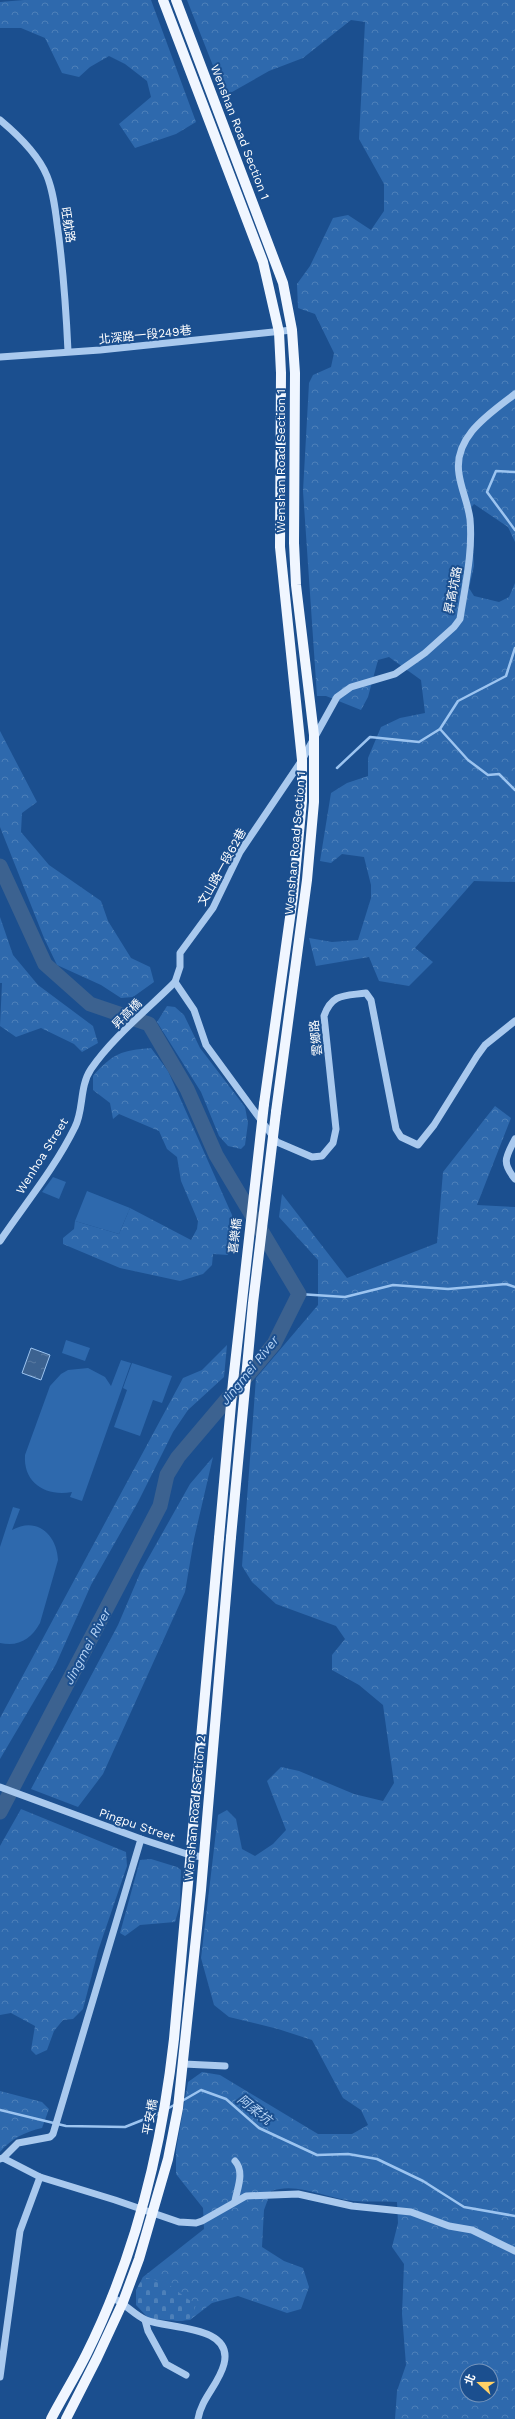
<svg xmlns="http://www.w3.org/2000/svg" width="515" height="2419" font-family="'Work Sans','Noto Sans TC',sans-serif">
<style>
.green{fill:#2e69ad}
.forest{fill:url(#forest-crowns);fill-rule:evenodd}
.cemetery{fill:url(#cemetery-stones)}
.water{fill:url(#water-ripples);stroke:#9cc4f0}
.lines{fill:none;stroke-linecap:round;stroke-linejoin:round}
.stream{stroke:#9cc4f0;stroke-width:2.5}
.river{stroke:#3c6290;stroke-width:15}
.minor{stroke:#a9c9ee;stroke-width:7}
.major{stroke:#f0f6ff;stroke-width:10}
.major-bridge{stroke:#f0f6ff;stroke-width:10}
.labels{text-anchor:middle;stroke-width:4;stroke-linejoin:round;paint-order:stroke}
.street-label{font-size:12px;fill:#fff;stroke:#1b4f8f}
.water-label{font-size:13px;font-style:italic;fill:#b5d3f5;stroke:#1b4f8f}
</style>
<defs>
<pattern id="forest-crowns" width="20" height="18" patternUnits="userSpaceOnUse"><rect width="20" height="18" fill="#2e69ad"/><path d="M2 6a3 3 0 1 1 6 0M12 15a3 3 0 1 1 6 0" fill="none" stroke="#4d80b9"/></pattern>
<pattern id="cemetery-stones" width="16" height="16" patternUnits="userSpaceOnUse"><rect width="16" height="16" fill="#2e69ad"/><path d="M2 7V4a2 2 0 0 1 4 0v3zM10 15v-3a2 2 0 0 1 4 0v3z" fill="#4d80b9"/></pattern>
<pattern id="water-ripples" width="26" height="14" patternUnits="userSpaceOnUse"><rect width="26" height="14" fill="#3c6290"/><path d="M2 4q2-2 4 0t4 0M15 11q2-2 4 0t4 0" fill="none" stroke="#597aa1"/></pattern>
</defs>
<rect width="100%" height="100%" fill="#1b4f8f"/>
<g class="green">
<path d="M53,1177L66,1182L59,1199L42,1192Z"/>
<path d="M87,1191L130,1208L119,1234L75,1221Z"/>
<path d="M66,1340L90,1348L85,1361L62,1353Z"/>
<path d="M121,1360L131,1363L82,1501L70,1497L72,1492C46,1497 23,1483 25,1455L50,1386L61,1374L68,1370L88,1368L105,1377L111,1386Z"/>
<path d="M132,1363L172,1376L162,1403L153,1400L140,1436L114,1427L127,1390L123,1388Z"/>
<path d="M13,1507L20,1509L12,1530C37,1516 57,1535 58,1560L40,1623C31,1639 19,1647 0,1643V1547Z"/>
</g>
<g class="forest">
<path d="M24,0H151L196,122L176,134L135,148L119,124L151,97L147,81L125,64L109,56L90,67L79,77L62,73L45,38L21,28H0V2Z"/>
<path d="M187,0H515V542L508,527L474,504L471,508L474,566L469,588L474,596L499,602L509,597L515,583V882L474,881L415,948L433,962L409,986L379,981L369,957L316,966L309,938L332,942L358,940L371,898V885L364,857L342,854L331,863L320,861L331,793L347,783L368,776V758L381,727L400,718L425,713L421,680L389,657L378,660L368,697L361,710L326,696H317L303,491L309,383L313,375L331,367L334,353L315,314L298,308L297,284L310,266L333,218L348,215L371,230L384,211V184L359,139L365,22L351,20L303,58L269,71L225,96Z"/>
<path d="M0,731L37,802L22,813L21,832L49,865L101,901L108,921L131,958L150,967L154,982L133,997L121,998L101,985L57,965L44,938L0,827Z"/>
<path d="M0,917L13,955L38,985L93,1026L98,1043L82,1052L74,1044L41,1028L16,1037L0,1026L2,983H0Z"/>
<path d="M167,1006L175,1007L184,1015L200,1048L245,1107L248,1123L245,1145L241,1149L228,1146L219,1136L201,1092L157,1022Z"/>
<path d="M151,1048L168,1071L232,1215L228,1255L213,1254L212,1265L203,1274L180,1281L120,1268L63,1244V1238L74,1229L75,1221L119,1234L130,1208L191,1240L197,1229L198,1221L181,1181L177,1157L167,1149L159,1131L119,1114L113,1119L110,1103L93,1090V1076C112,1054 122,1050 151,1048Z"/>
<path d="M495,1106L511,1118L477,1205L515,1207V2419H395L397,2391L406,2365L402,2314L404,2264L392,2247L398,2223L397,2202C382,2201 367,2202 353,2201C325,2198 298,2182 271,2191L264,2210L262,2247L284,2261L303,2268L309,2287L301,2309L287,2313L238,2296L212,2303L190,2320L177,2321L153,2314L137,2302L143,2277L204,2229L203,2208L176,2174V2150L188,2082L202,2072L220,2075L318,2134H352L368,2125L361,2110L343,2098L312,2040L278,2029L229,2017L214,2005L201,1958L218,1815L227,1810L236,1819L242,1849L255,1856L273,1844L286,1830L267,1781L281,1767L299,1771L354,1794L383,1801L394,1783L383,1705L359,1685L332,1670V1655L345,1639L336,1626L276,1604L252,1582L242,1566L256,1378L318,1305V1260L279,1217L282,1194L347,1278L437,1243L443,1172ZM467,2371H491V2395H467Z"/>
<path d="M227,1345L224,1377L188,1410L173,1432L138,1502L91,1585L56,1664L0,1759V1718L183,1378L202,1370Z"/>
<path d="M213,1457L194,1539L185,1592L103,1774L78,1807L31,1789L118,1625L141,1571L190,1484Z"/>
<path d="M21,1809L126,1852L127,1866L98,1951L83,2009L73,2019L63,2020L54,2031L47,2050L36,2055L31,2050L35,2026L11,2013L0,2015V1846Z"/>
<path d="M151,1859L177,1867L181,1870L180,1905L175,1922L140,1925L125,1936L120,1933L140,1860Z"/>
<path d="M0,2091L42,2102L49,2109L42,2128C25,2132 12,2138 0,2152Z"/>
</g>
<path class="cemetery" d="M143,2277L166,2283L196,2305L191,2318L182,2321L149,2319L136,2305V2290Z"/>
<path class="water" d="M31,1348L50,1355L41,1380L22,1373Z"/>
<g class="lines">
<g class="stream">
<path d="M515,472L496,471L487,492L515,530"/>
<path d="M440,729L468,760L488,775L499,774L515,790"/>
<path d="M337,768L370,737L419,742L440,729L458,701L506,676L515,648"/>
<path d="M299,1294L345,1297L393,1285L448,1289L506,1284L515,1287"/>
<path d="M182,2101L201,2090L226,2099L259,2128L317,2155L348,2154L377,2159L423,2181L464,2207L515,2216"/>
<path d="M167,2109L176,2104"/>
<path d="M0,2110L66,2126L125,2127L160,2113"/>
</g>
<path class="river" d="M0,866L45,964L90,1004L149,1024L187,1089L216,1155L299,1294L274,1344L178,1457L167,1475L160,1506L0,1812"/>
<g class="minor">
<path d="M0,120C18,135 38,154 47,176C53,191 55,207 57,223C63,266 66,308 68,351"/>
<path d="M0,357L100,350L292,330"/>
<path d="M175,982L194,1010L206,1045L277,1142L312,1157L322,1156L333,1143L336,1129L324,1016C332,993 345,996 366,993L371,1000L396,1129L401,1137L418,1145L434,1125L477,1056L485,1045L515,1021"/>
<path d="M515,1139C506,1157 501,1162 515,1179"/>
<path d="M0,1241C25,1204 55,1168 75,1127C84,1110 79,1087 91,1069C113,1037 147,1010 175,982L180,967V953L213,908L240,852L302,760L337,697L351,687L395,674L425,653L454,627L460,619C465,586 473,552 470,519C468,503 461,489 459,474C453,437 489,414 515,394"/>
<path d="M0,1787L141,1839L190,1855L203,1857"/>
<path d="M184,2064L225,2066"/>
<path d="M3,2158L18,2143L50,2137L53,2134L141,1839"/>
<path d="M0,2159L3,2158L40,2177L115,2200L179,2222L196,2223L202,2221L246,2196L298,2194L352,2206L411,2212L449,2226L472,2230L515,2251"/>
<path d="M235,2201C237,2189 245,2172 235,2161"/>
<path d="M111,2297C125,2303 134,2315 146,2320C169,2329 234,2325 224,2364C219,2384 201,2399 198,2419"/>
<path d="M145,2320L148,2331L166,2364L186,2375"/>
<path d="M0,2377L20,2231L40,2177"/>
</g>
<g class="major">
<path d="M163,0L263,262L279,332L281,373L280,547L302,760V801L293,896L264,1104"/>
<path d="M176,0L283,283L292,330L295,373L294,543L296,585L314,735V802L307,880L276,1112"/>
<path d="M51,2419C62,2398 75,2377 86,2355C135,2257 162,2147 174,2039L219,1538"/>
<path d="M66,2419L97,2358L123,2302L139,2259L168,2159L178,2108L201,1890L231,1537"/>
</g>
<g class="major-bridge">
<path d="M231,1537L253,1303L276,1112"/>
<path d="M219,1538L233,1382L264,1104"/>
</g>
</g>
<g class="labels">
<g class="street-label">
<text transform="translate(240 132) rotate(69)" y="4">Wenshan Road Section 1</text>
<text transform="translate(68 225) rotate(81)" y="4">旺躭路</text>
<text transform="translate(145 335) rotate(-6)" y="4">北深路一段249巷</text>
<text transform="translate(281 461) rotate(-90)" y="4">Wenshan Road Section 1</text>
<text transform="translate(453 590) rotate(-79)" y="4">昇高坑路</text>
<text transform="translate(295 843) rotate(-85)" y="4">Wenshan Road Section 1</text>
<text transform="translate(222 867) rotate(-61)" y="4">文山路一段62巷</text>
<text transform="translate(127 1014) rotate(-45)" y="4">昇高橋</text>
<text transform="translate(316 1038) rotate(-96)" y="4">雲鄉路</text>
<text transform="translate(42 1156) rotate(-58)" y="4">Wenhoa Street</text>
<text transform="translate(235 1236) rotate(-83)" y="4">喜樂橋</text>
<text transform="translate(195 1808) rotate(-85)" y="4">Wenshan Road Section 2</text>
<text transform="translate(137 1825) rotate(19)" y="4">Pingpu Street</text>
<text transform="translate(150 2117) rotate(-80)" y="4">平安橋</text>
</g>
<g class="water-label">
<text transform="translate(249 1370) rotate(-51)" y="5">Jingmei River</text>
<text transform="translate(87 1646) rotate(-62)" y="5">Jingmei River</text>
<text transform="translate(255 2109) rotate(38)" y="5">阿柔坑</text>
</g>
</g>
<g transform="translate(479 2383) rotate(291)"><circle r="19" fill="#1b4f8f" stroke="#7695bc"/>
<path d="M0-3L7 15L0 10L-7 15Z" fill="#ffd166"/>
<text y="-6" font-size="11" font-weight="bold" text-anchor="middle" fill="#ffffff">北</text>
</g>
</svg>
